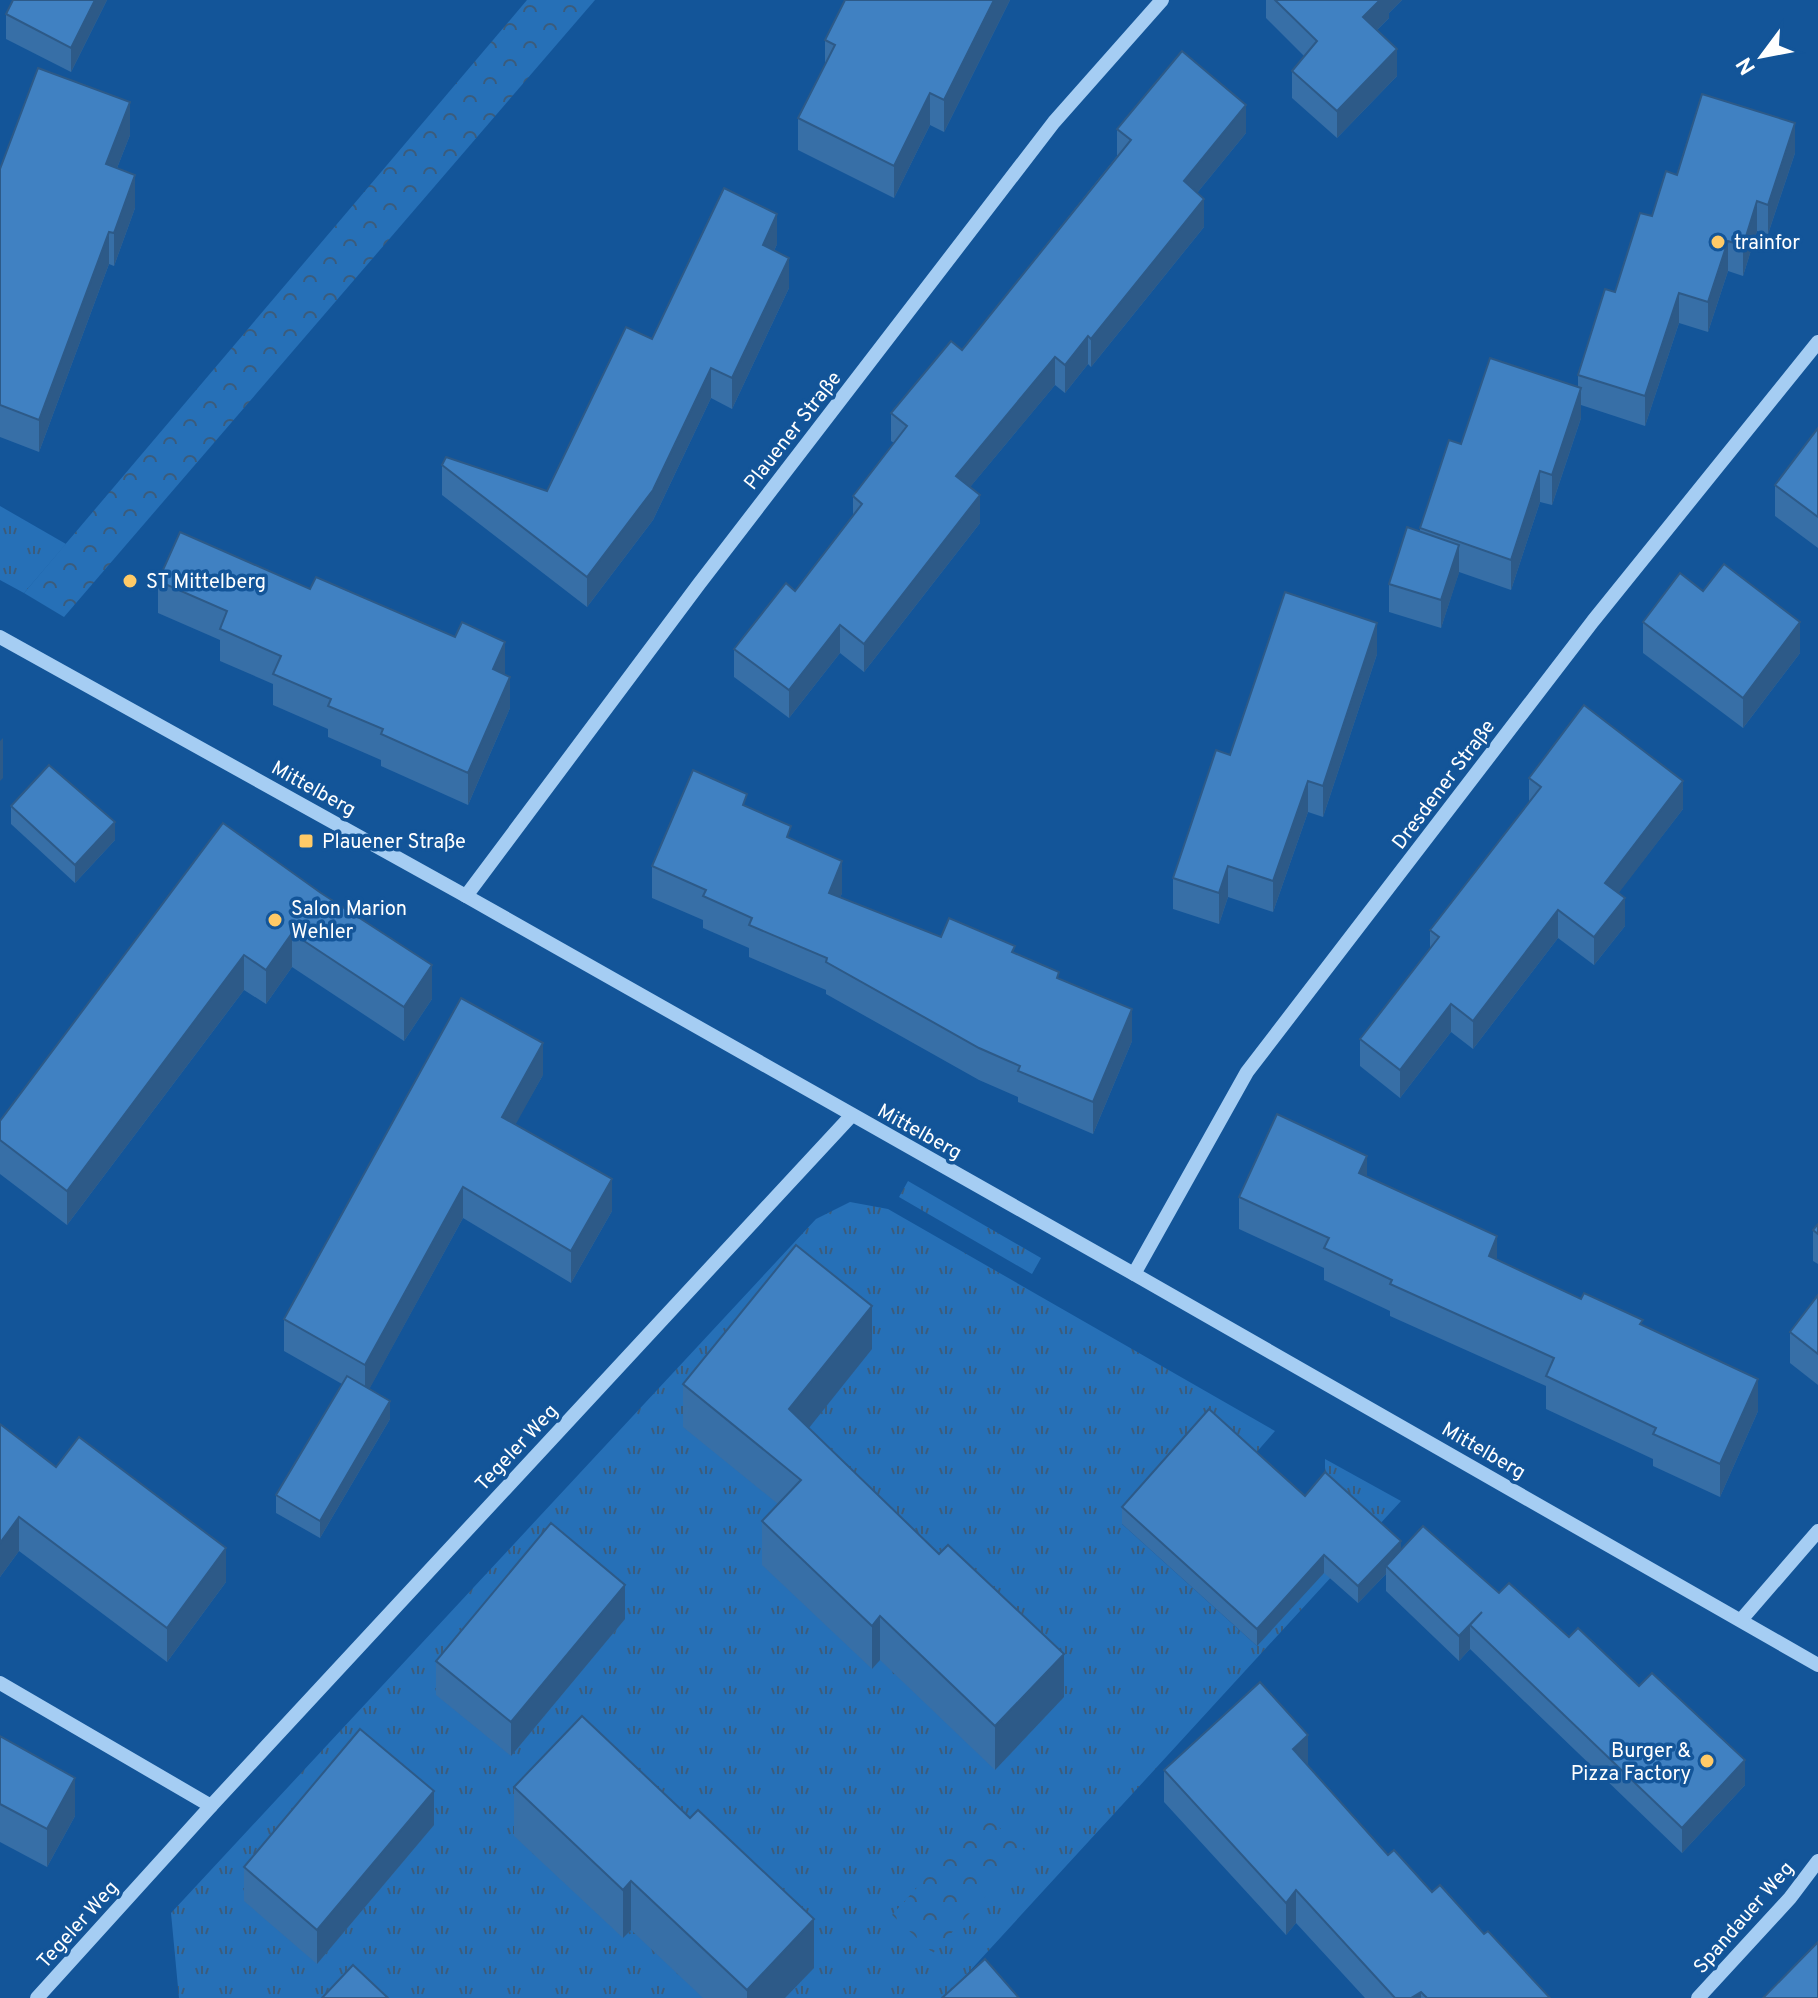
<svg xmlns="http://www.w3.org/2000/svg" width="1818" height="1998" font-family="Overpass,sans-serif">
<style>
.grass{fill:url(#grass-tufts)}
.forest{fill:url(#forest-crowns)}
.lines{fill:none;stroke-linecap:round;stroke-linejoin:round}
.minor{stroke:#a5cdf3;stroke-width:14}
.wall{fill:#376fa7}
.shaded-wall{fill:#2d5a88}
.building{fill:#4081c2;stroke:#2d5a88;stroke-width:2}
.poi-dot{fill:#ffca67;stroke:#135599;stroke-width:3}
.labels{text-anchor:middle;stroke-width:7;stroke-linejoin:round;paint-order:stroke}
.poi-label{font-size:20px;fill:#fff;stroke:#135599;text-anchor:start}
.street-label{font-size:20px;fill:#fff;stroke:#135599}
</style>
<defs>
<pattern id="grass-tufts" width="24" height="20" patternUnits="userSpaceOnUse" patternTransform="scale(2)"><rect width="24" height="20" fill="#2670b7"/><path d="M3 7l-1-3M5 7V3M7 7l1-3M15 17l-1-3M17 17v-4M19 17l1-3" fill="none" stroke="#3b5c7c"/></pattern>
<pattern id="forest-crowns" width="20" height="18" patternUnits="userSpaceOnUse" patternTransform="scale(2)"><rect width="20" height="18" fill="#2670b7"/><path d="M2 6a3 3 0 1 1 6 0M12 15a3 3 0 1 1 6 0" fill="none" stroke="#3b5c7c"/></pattern>
</defs>
<rect width="100%" height="100%" fill="#135599"/>
<g class="grass">
<path d="M0,506L66,544L24,593L0,580Z"/>
<path d="M908,1181L1041,1258L1032,1274L899,1197Z"/>
<path d="M850,1202L888,1209L1275,1431L1248,1462L1122,1524L1257,1646L1325,1490V1459L1401,1501L945,1998H179L171,1913L816,1219Z"/>
</g>
<g class="forest">
<path d="M527,0H595L64,617L24,593Z"/>
<path d="M984,1814L1026,1852L933,1953L892,1915Z"/>
</g>
<g class="lines">
<g class="minor">
<path d="M0,637L466,896L1134,1274L1818,1665"/>
<path d="M466,896L699,584L1054,122L1162,0"/>
<path d="M1134,1274L1247,1072L1593,621L1818,342"/>
<path d="M1741,1620L1818,1531"/>
<path d="M0,1683L211,1806L852,1115"/>
<path d="M37,1998L211,1806"/>
<path d="M1698,1998L1790,1898L1818,1861"/>
</g>
</g>
<g class="wall">
<path d="M107,0L71,72L6,39V14Z"/>
<path d="M845,0H1010L944,132L930,125L894,198L798,150V118L825,65V40Z"/>
<path d="M1266,0H1402L1389,13V18L1377,30L1397,76L1337,138L1292,98V71L1304,56L1266,18Z"/>
<path d="M1117,129L1246,133L1197,193L1204,227L1091,367L1088,364L1065,393L1055,385L970,487L980,523L864,672L840,653L789,718L734,677V649L795,591L853,516V496L894,443L891,441V413L962,350L1117,156Z"/>
<path d="M130,135L117,168L135,208L114,266L109,264L39,452L0,437V169Z"/>
<path d="M1795,153L1768,234L1757,231L1743,276L1728,271L1708,332L1679,323L1645,426L1581,405V418L1552,505L1540,502L1511,590L1459,572L1441,628L1389,612V584L1420,531V528L1461,444L1578,387V375L1615,292L1652,216L1677,175Z"/>
<path d="M777,244L774,251L789,288L732,409L711,398L653,520L587,607L442,495V465L547,491L652,339Z"/>
<path d="M1818,428V548L1775,516V485Z"/>
<path d="M158,581L505,674L510,708L468,805L381,766V760L328,737V729L273,705V684L220,661V640L158,613Z"/>
<path d="M1703,591L1800,653L1743,728L1643,653V622Z"/>
<path d="M1377,654L1323,817L1308,812L1273,912L1228,897L1219,924L1173,909V878L1230,755Z"/>
<path d="M1529,778L1683,809L1618,893L1625,926L1594,965L1558,938L1473,1049L1451,1032L1400,1098L1360,1066V1039L1430,949V930L1529,803Z"/>
<path d="M11,806L115,840L75,883L11,824Z"/>
<path d="M747,807L791,839L842,893L840,898L941,937L1015,953L1059,979L1132,1041L1093,1134L1018,1102V1097L979,1080L826,994V990L749,957V948L703,928V920L652,898V866Z"/>
<path d="M223,823L432,999L404,1041L292,967L266,1004L244,990L67,1225L0,1174V1121Z"/>
<path d="M543,1075L515,1124L612,1211L571,1283L463,1218L369,1389L390,1419L320,1538L276,1513V1495L342,1384L284,1351V1319Z"/>
<path d="M1367,1176L1497,1260L1581,1299L1643,1326L1758,1411L1720,1497L1653,1466V1459L1546,1409V1386L1390,1316V1311L1324,1280V1268L1239,1229V1197Z"/>
<path d="M1818,1224V1264L1813,1261V1230Z"/>
<path d="M1818,1295V1385L1790,1363V1332Z"/>
<path d="M872,1349L808,1428L1064,1697L995,1770L880,1660L872,1669L762,1565V1521L778,1504L683,1427V1384Z"/>
<path d="M0,1424L56,1467L226,1582L167,1662L19,1551L0,1577Z"/>
<path d="M1305,1496L1401,1550L1499,1593L1569,1637L1745,1785L1682,1853L1470,1649L1459,1661L1386,1591V1574L1358,1603L1324,1573L1257,1646L1122,1524V1507Z"/>
<path d="M625,1619L511,1756L436,1695V1661Z"/>
<path d="M0,1736L75,1816L47,1867L0,1842Z"/>
<path d="M1308,1766L1388,1855L1484,1934L1550,1998H1365L1296,1923L1286,1935L1164,1802V1770Z"/>
<path d="M514,1787L814,1968L785,1998H703L631,1930L623,1938L514,1836Z"/>
<path d="M434,1825L317,1964L244,1901V1867Z"/>
</g>
<g class="shaded-wall">
<path d="M95,0H107L71,72V48Z"/>
<path d="M994,0H1010L944,132V100Z"/>
<path d="M1380,0H1402L1389,13V18L1363,44V17Z"/>
<path d="M1397,49V76L1337,138V111Z"/>
<path d="M930,93V125L894,198V166Z"/>
<path d="M130,102V135L106,196V164Z"/>
<path d="M1246,105V133L1184,209V181Z"/>
<path d="M1795,123V153L1768,234V205Z"/>
<path d="M135,175V208L114,266V233Z"/>
<path d="M1204,199V227L1091,367V339Z"/>
<path d="M1757,201V231L1743,276V246Z"/>
<path d="M777,214V244L763,275V245Z"/>
<path d="M109,232V264L39,452V420Z"/>
<path d="M1728,241V271L1708,332V302Z"/>
<path d="M789,258V288L732,409V378Z"/>
<path d="M1679,293V323L1645,426V396Z"/>
<path d="M1088,336V364L1065,393V365Z"/>
<path d="M1055,357V385L956,504V476Z"/>
<path d="M711,368V398L653,520L587,607V577Z"/>
<path d="M1581,388V418L1552,505V475Z"/>
<path d="M1540,471V502L1511,590V560Z"/>
<path d="M980,495V523L864,672V644Z"/>
<path d="M1459,545V573L1441,628V600Z"/>
<path d="M1800,622V653L1743,728V698Z"/>
<path d="M1377,623V654L1323,817V786Z"/>
<path d="M840,625V653L789,718V690Z"/>
<path d="M505,642V674L493,701V669Z"/>
<path d="M510,677V708L468,805V773Z"/>
<path d="M3,738V778L0,781V741Z"/>
<path d="M1308,781V812L1273,912V881Z"/>
<path d="M1683,781V809L1605,911V883Z"/>
<path d="M115,822V840L75,883V865Z"/>
<path d="M842,861V893L829,925V893Z"/>
<path d="M1228,866V897L1219,924V893Z"/>
<path d="M1625,898V926L1594,965V937Z"/>
<path d="M1558,910V938L1473,1049V1021Z"/>
<path d="M292,933V967L266,1004V970Z"/>
<path d="M244,955V990L67,1225V1191Z"/>
<path d="M432,965V999L404,1041V1007Z"/>
<path d="M1451,1004V1032L1400,1098V1070Z"/>
<path d="M1132,1009V1041L1093,1134V1102Z"/>
<path d="M543,1043V1075L502,1149V1117Z"/>
<path d="M1367,1156V1188L1359,1173Z"/>
<path d="M612,1179V1211L571,1283V1251Z"/>
<path d="M463,1187V1218L365,1397V1365Z"/>
<path d="M1497,1236V1268L1489,1256Z"/>
<path d="M872,1306V1349L789,1453V1409Z"/>
<path d="M1758,1379V1411L1720,1497V1464Z"/>
<path d="M390,1401V1419L320,1538V1521Z"/>
<path d="M19,1517V1551L0,1577V1543Z"/>
<path d="M1401,1541V1558L1386,1566V1574L1358,1603V1586Z"/>
<path d="M226,1548V1582L167,1662V1628Z"/>
<path d="M1324,1555V1573L1257,1646V1629Z"/>
<path d="M625,1585V1619L511,1756V1722Z"/>
<path d="M880,1616V1660L872,1669V1626Z"/>
<path d="M1470,1625V1649L1459,1661V1636Z"/>
<path d="M1064,1654V1697L995,1770V1726Z"/>
<path d="M1308,1735V1767L1293,1749Z"/>
<path d="M1745,1760V1785L1682,1853V1828Z"/>
<path d="M75,1778V1816L47,1867V1829Z"/>
<path d="M434,1791V1825L317,1964V1930Z"/>
<path d="M631,1881V1930L623,1938V1890Z"/>
<path d="M1296,1890V1923L1286,1935V1903Z"/>
<path d="M814,1919V1968L785,1998H747V1990Z"/>
<path d="M1421,1992V1998H1411Z"/>
</g>
<g class="building">
<path d="M13,0H95L71,48L6,14Z"/>
<path d="M845,0H994L944,100L930,93L894,166L798,118L835,45L825,40Z"/>
<path d="M1275,0H1380L1363,17L1397,49L1337,111L1292,71L1317,41Z"/>
<path d="M1182,51L1246,105L1184,181L1204,199L1091,339L1088,336L1065,365L1055,357L956,476L980,495L864,644L840,625L789,690L734,649L786,583L795,591L862,504L853,496L907,426L891,413L951,341L962,350L1131,140L1117,129Z"/>
<path d="M38,68L130,102L106,164L135,175L114,233L109,232L39,420L0,405V169Z"/>
<path d="M1702,94L1795,123L1768,205L1757,201L1743,246L1728,241L1708,302L1679,293L1645,396L1578,375L1605,289L1615,292L1640,213L1652,216L1666,171L1677,175Z"/>
<path d="M724,188L777,214L763,245L789,258L732,378L711,368L653,490L587,577L442,465L446,457L547,491L626,327L652,339Z"/>
<path d="M1490,358L1581,388L1552,475L1540,471L1511,560L1420,528L1449,440L1461,444Z"/>
<path d="M1818,428V517L1775,485Z"/>
<path d="M1407,527L1459,545L1441,600L1389,584Z"/>
<path d="M180,532L310,589L316,577L455,637L462,622L505,642L493,669L510,677L468,773L381,734L383,729L328,706L331,699L273,674L281,656L220,629L227,611L158,581Z"/>
<path d="M1724,564L1800,622L1743,698L1643,622L1680,573L1703,591Z"/>
<path d="M1285,592L1377,623L1323,786L1308,781L1273,881L1228,866L1219,893L1173,878L1216,750L1230,755Z"/>
<path d="M1584,705L1683,781L1605,883L1625,898L1594,937L1558,910L1473,1021L1451,1004L1400,1070L1360,1039L1439,937L1430,930L1541,787L1529,778Z"/>
<path d="M49,765L115,822L75,865L11,806Z"/>
<path d="M693,770L747,794L743,805L791,826L787,837L842,861L829,893L941,937L949,918L1015,946L1012,952L1059,972L1057,978L1132,1009L1093,1102L1018,1071L1020,1066L979,1048L826,962L827,958L749,925L752,918L703,896L706,890L652,866Z"/>
<path d="M223,823L321,893L432,965L404,1007L292,933L266,970L244,955L67,1191L0,1140V1121Z"/>
<path d="M461,998L543,1043L502,1117L612,1179L571,1251L463,1187L365,1365L284,1319Z"/>
<path d="M1277,1114L1367,1156L1359,1173L1497,1236L1489,1256L1581,1299L1584,1293L1643,1320L1640,1324L1758,1379L1720,1464L1653,1434L1656,1428L1546,1376L1554,1358L1390,1284L1392,1280L1324,1248L1329,1238L1239,1197Z"/>
<path d="M1818,1224V1234L1813,1230Z"/>
<path d="M796,1245L872,1306L789,1409L939,1554L948,1545L1064,1654L995,1726L880,1616L872,1626L762,1521L801,1480L683,1384Z"/>
<path d="M1818,1295V1354L1790,1332Z"/>
<path d="M347,1376L390,1401L320,1521L276,1495Z"/>
<path d="M1209,1409L1305,1496L1325,1472L1401,1541L1358,1586L1324,1555L1257,1629L1122,1507Z"/>
<path d="M0,1424L56,1467L79,1437L226,1548L167,1628L19,1517L0,1543Z"/>
<path d="M551,1523L625,1585L511,1722L436,1661Z"/>
<path d="M1423,1526L1499,1593L1509,1583L1569,1637L1578,1628L1639,1686L1652,1673L1745,1760L1682,1828L1470,1625L1482,1612L1459,1636L1386,1566Z"/>
<path d="M1260,1682L1308,1735L1293,1749L1388,1855L1394,1850L1432,1892L1440,1885L1484,1934L1488,1931L1550,1998H1427L1421,1992L1411,1998H1395L1296,1890L1286,1903L1164,1770Z"/>
<path d="M582,1716L690,1818L698,1810L814,1919L747,1990L631,1881L623,1890L514,1787Z"/>
<path d="M360,1729L434,1791L317,1930L244,1867Z"/>
<path d="M0,1736L75,1778L47,1829L0,1804Z"/>
<path d="M1818,1942V1998H1763Z"/>
<path d="M985,1959L1019,1998H942Z"/>
<path d="M353,1965L388,1998H322Z"/>
</g>
<g class="poi-dot">
<circle cx="1718" cy="242" r="8"/>
<circle cx="130" cy="581" r="8"/>
<rect x="298" y="833" width="16" height="16" rx="4"/>
<circle cx="275" cy="920" r="8"/>
<circle cx="1707" cy="1761" r="8"/>
</g>
<g class="labels">
<g class="poi-label">
<text x="1734" y="249">trainfor</text>
<text x="146" y="588">ST Mittelberg</text>
<text x="322" y="848">Plauener Straße</text>
<text x="291" y="915">Salon Marion<tspan x="291" dy="23">Wehler</tspan></text>
<text x="1691" y="1757" text-anchor="end">Burger &amp;<tspan x="1691" dy="23">Pizza Factory</tspan></text>
</g>
<g class="street-label">
<text transform="translate(792 430) rotate(-52)" y="7">Plauener Straße</text>
<text transform="translate(1443 784) rotate(-53)" y="7">Dresdener Straße</text>
<text transform="translate(314 788) rotate(29)" y="7">Mittelberg</text>
<text transform="translate(920 1131) rotate(29)" y="7">Mittelberg</text>
<text transform="translate(516 1447) rotate(-47)" y="7">Tegeler Weg</text>
<text transform="translate(1484 1450) rotate(30)" y="7">Mittelberg</text>
<text transform="translate(1743 1917) rotate(-49)" y="7">Spandauer Weg</text>
<text transform="translate(77 1924) rotate(-48)" y="7">Tegeler Weg</text>
</g>
</g>
<g transform="translate(1762 56) rotate(238)" stroke="#135599" stroke-width="6" paint-order="stroke">
<path d="M0-6L14 30L0 20L-14 30Z" fill="#ffffff"/>
<text y="-12" font-size="22" font-weight="bold" text-anchor="middle" fill="#ffffff">N</text>
</g>
</svg>
